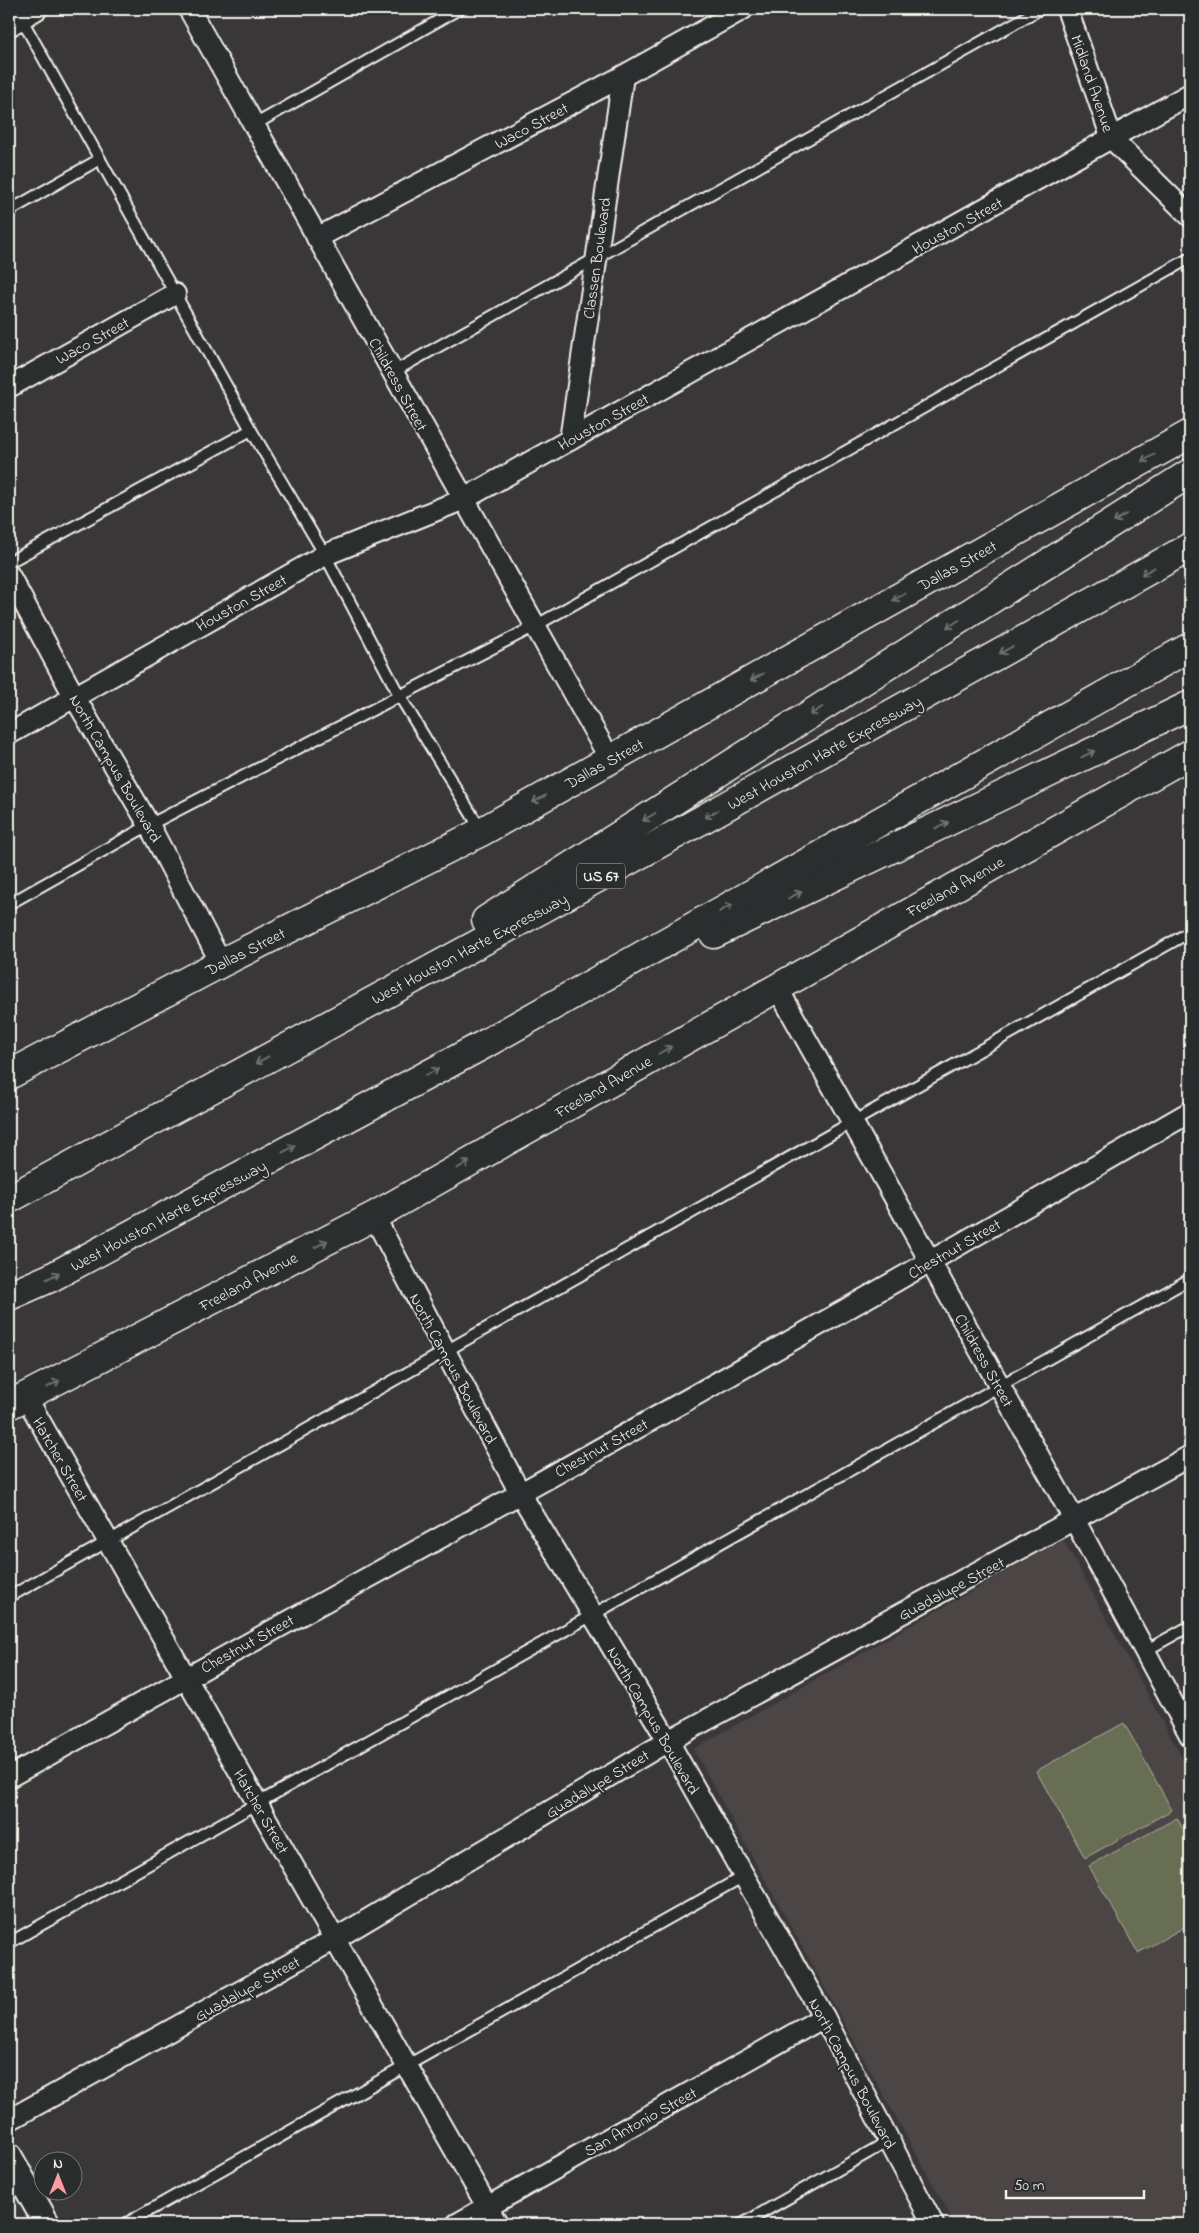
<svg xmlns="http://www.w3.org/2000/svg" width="1199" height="2233" font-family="'Indie Flower',sans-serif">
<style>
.built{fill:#4b4444}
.green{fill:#676e53;stroke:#aeb09e}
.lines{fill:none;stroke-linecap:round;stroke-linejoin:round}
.service-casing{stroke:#f4f1e8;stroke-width:14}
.minor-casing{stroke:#f4f1e8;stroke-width:24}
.tertiary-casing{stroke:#f4f1e8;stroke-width:29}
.secondary-casing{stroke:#f4f1e8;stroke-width:31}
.motorway-casing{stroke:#f4f1e8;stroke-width:31}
.service{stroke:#2a2d2e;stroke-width:10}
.minor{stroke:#2a2d2e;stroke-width:20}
.tertiary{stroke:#2a2d2e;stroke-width:25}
.secondary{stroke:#2a2d2e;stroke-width:28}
.motorway{stroke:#2a2d2e;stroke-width:28}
.oneway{stroke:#71726f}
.labels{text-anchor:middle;stroke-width:4.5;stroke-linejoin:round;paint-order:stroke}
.shield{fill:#2a2d2e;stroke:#b7b6b0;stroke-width:1}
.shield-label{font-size:15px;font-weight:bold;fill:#f4f1e8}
.street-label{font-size:16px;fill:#f4f1e8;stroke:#2a2d2e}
</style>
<rect width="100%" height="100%" fill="#393738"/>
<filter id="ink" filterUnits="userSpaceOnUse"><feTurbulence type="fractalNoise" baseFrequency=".02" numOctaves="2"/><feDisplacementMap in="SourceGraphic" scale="10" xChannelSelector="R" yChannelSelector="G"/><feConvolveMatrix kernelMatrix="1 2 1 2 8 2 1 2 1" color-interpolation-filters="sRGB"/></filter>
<g filter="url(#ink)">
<path class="built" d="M1063,1539L1190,1772V2224H955L693,1749Z"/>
<g class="green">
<path d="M1124,1723L1172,1810L1085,1858L1036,1771Z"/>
<path d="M1177,1818L1190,1842V1924L1138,1953L1089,1866Z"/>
</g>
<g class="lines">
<g class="service-casing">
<g id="service">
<path d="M16,9L251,430L325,555L399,695L481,830"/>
<path d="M254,125L459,9"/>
<path d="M9,211L100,159"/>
<path d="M393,372L1040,9"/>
<path d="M9,562L251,430"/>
<path d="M9,904L149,825L535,626L1190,258"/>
<path d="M9,1597L1190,932"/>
<path d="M1145,1651L1190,1626"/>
<path d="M9,1943L1190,1279"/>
<path d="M125,2224L744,1876"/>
<path d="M742,2224L889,2141"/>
</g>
</g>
<g class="minor-casing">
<g id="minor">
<path d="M189,9L610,759"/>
<path d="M1067,9L1112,139L1190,216"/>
<path d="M9,26L37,9"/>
<path d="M317,238L623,76L743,9"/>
<path d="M9,387L175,294"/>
<path d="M570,440L623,76"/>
<path d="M9,575L74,696L149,825L221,963"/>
<path d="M9,734L325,555L464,499L1190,94"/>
<path d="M777,987L1075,1521L1190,1735"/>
<path d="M374,1216L520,1493L668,1741L744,1876L824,2017L933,2224"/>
<path d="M26,1397L497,2224"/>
<path d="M9,1777C179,1681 351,1588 521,1493C745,1368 968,1240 1190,1112"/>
<path d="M9,2120L335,1939L668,1741L1190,1456"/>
<path d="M457,2224L824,2017"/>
</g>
</g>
<g class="tertiary-casing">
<path id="tertiary" d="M9,2156L47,2224"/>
</g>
<g class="secondary-casing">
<g id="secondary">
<path d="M9,1075L221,963L481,832L1190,434"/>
<path d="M9,1405L374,1216L1190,754"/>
</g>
</g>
<g class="motorway-casing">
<g id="motorway">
<path d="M486,920L1190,473"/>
<path d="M714,934L1190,705"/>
<path d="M9,1199L542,909L1190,547"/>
<path d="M9,1296L50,1278L483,1045L1190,647"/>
</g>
</g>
<use href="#service" class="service"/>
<use href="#minor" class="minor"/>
<use href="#tertiary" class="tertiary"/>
<use href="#secondary" class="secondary"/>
<use href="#motorway" class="motorway"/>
</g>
<defs><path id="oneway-shaft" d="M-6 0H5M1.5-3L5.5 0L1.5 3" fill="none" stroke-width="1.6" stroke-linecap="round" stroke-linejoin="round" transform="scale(1.25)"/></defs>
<g class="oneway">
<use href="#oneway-shaft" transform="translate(1148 458) rotate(151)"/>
<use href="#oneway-shaft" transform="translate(1120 518) rotate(148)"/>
<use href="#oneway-shaft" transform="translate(1148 571) rotate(151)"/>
<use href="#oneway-shaft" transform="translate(899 597) rotate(151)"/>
<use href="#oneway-shaft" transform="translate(953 624) rotate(148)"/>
<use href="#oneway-shaft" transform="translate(1006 650) rotate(151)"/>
<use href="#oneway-shaft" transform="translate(757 677) rotate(151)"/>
<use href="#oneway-shaft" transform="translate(816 711) rotate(148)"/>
<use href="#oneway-shaft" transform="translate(1088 754) rotate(-26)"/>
<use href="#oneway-shaft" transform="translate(539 799) rotate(151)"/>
<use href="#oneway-shaft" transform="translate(711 814) rotate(151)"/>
<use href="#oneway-shaft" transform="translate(649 817) rotate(148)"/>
<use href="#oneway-shaft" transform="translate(942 825) rotate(-26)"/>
<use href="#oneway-shaft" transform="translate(795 895) rotate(-26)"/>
<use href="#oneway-shaft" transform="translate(726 908) rotate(-29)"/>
<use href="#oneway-shaft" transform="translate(665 1050) rotate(-30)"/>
<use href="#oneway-shaft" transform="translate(262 1060) rotate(151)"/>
<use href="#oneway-shaft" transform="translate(432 1072) rotate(-28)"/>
<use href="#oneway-shaft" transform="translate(289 1149) rotate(-28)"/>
<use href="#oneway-shaft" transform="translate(463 1165) rotate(-30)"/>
<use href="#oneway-shaft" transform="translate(321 1244) rotate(-28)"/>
<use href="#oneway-shaft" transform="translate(53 1276) rotate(-27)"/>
<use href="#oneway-shaft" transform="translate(53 1384) rotate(-28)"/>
</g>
</g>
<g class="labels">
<rect class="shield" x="577" y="863.5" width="48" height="25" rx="4"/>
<g class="shield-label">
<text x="601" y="881">US 67</text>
</g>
<g class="street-label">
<text transform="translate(1093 83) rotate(71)" y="6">Midland Avenue</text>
<text transform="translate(531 125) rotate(-28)" y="6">Waco Street</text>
<text transform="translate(957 225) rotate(-29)" y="6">Houston Street</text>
<text transform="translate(596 258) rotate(-82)" y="6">Classen Boulevard</text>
<text transform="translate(92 340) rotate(-29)" y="6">Waco Street</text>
<text transform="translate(399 384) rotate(61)" y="6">Childress Street</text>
<text transform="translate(603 421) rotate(-29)" y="6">Houston Street</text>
<text transform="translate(957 565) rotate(-29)" y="6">Dallas Street</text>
<text transform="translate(241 602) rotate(-29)" y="6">Houston Street</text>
<text transform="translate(824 752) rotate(-29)" y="6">West Houston Harte Expressway</text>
<text transform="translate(604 763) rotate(-29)" y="6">Dallas Street</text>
<text transform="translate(116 768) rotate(60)" y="6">North Campus Boulevard</text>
<text transform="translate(955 886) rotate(-29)" y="6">Freeland Avenue</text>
<text transform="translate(469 948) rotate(-28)" y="6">West Houston Harte Expressway</text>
<text transform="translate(245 951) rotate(-27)" y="6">Dallas Street</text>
<text transform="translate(603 1086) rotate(-30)" y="6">Freeland Avenue</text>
<text transform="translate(168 1215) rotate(-28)" y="6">West Houston Harte Expressway</text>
<text transform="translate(954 1248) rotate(-30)" y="6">Chestnut Street</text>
<text transform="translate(248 1281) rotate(-28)" y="6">Freeland Avenue</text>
<text transform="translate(985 1360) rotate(61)" y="6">Childress Street</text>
<text transform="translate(454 1368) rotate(62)" y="6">North Campus Boulevard</text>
<text transform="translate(601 1447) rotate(-29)" y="6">Chestnut Street</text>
<text transform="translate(61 1459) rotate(60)" y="6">Hatcher Street</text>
<text transform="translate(951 1588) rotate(-28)" y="6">Guadalupe Street</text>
<text transform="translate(247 1643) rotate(-29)" y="6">Chestnut Street</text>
<text transform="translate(654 1720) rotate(60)" y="6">North Campus Boulevard</text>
<text transform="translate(597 1783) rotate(-31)" y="6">Guadalupe Street</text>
<text transform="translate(262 1811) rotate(60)" y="6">Hatcher Street</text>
<text transform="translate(247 1988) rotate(-29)" y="6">Guadalupe Street</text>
<text transform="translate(853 2073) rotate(62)" y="6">North Campus Boulevard</text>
<text transform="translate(640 2121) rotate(-29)" y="6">San Antonio Street</text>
</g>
</g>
<rect width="1199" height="2233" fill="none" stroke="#2a2d2e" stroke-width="30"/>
<rect x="15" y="15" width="1169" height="2203" fill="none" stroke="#f4f1e8" stroke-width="2" filter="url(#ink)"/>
<g transform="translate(58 2176)"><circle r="24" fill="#2a2d2e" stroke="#7b7b78"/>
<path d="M0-4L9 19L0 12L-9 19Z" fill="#ff9aa2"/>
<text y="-8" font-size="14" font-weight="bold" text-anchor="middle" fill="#f4f1e8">N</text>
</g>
<path d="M1006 2190v8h138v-8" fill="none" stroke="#f4f1e8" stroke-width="2.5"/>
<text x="1014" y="2190" font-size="15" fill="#f4f1e8" stroke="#2a2d2e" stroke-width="4" paint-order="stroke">50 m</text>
</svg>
